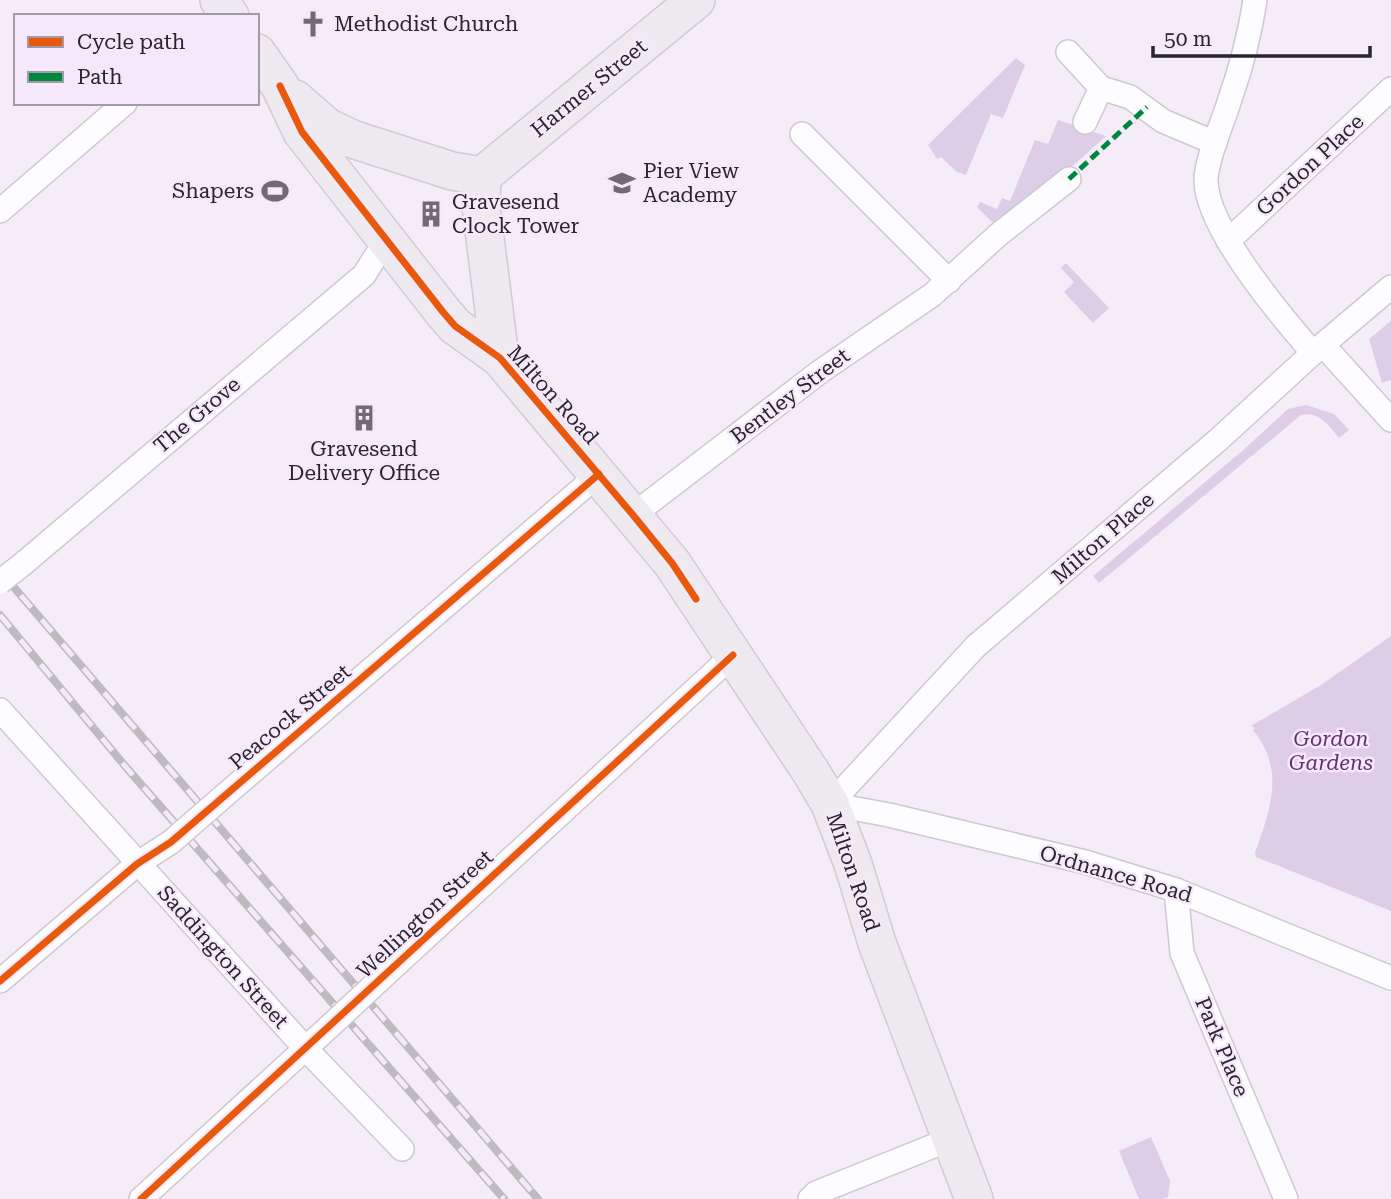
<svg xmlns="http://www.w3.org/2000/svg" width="1391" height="1199" font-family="'Roboto Serif',serif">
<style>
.green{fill:#decde6}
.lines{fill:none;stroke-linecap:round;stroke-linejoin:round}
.street-casing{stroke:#cec9d1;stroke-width:26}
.primary-casing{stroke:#d0ccd2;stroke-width:40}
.street{stroke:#fdfcfe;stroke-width:23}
.primary{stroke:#eeeaef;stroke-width:37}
.rail-casing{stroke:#bdbbbe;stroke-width:8}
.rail{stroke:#f5e8fb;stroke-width:5;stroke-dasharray:16;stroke-linecap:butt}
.street-bridge-casing{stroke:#cec9d1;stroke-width:26;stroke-linecap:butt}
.street-bridge{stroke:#fdfcfe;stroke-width:23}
.quiet{stroke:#00873e;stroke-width:5;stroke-dasharray:10 5;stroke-linecap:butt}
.cycleway-casing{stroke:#f5e8fb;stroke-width:11}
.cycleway{stroke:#e8590c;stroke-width:7}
.labels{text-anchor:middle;stroke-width:5;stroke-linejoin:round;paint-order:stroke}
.poi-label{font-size:21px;fill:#29252c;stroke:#f5e8fb;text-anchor:start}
.street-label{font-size:21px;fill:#29252c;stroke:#f5e8fb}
.park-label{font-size:21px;font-style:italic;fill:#623076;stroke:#f5e8fb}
</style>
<rect width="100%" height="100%" fill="#f4ecf7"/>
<g class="green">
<path d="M1016,58L1025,65L1003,118L991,114L966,175L957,172L941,157L937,159L928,145Z"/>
<path d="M1058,120L1106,136L1007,225L994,224L977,207L980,202L997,209L1002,198L1010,201L1035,140L1048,144Z"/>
<path d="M1066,263L1109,308L1093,323L1064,292L1074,282L1061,268Z"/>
<path d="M1391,321V380L1382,383L1369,339Z"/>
<path d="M1306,405L1334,414L1349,430L1339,438C1329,426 1319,411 1301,415L1099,583L1093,576L1241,452L1288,409Z"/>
<path d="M1391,636V911L1256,857L1255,853C1270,810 1286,770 1253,730L1255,728L1251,726L1321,685Z"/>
<path d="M1151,1137L1170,1181L1168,1197L1162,1199H1139L1119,1151Z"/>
</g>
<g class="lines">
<g class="street-casing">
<g id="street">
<path d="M1255,0C1250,33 1241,68 1230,99C1224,120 1205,161 1206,182C1208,230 1281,316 1313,353"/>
<path d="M1068,52L1101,88L1130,97L1163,121L1215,143"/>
<path d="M1085,122L1101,88"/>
<path d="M802,134L949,281"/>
<path d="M0,211L125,103"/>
<path d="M1228,241L1391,89"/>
<path d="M1323,345L1391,420"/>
<path d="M633,515L821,371L932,295L998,235L1069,179"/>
<path d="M24,563L364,275L386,240"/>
<path d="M0,710L305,1048L402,1149"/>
<path d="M225,795L599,474"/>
<path d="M830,804L976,646L1218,440L1313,353L1391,287"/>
<path d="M830,804L889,815L1085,862L1176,890L1391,978"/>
<path d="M1176,890L1182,953L1286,1199"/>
<path d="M387,973L733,655"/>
<path d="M0,981L137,864L171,842"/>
<path d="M141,1199L330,1026"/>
<path d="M810,1199L816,1193L951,1139"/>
</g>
</g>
<g class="primary-casing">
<g id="primary">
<path d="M219,0L230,16"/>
<path d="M257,53L280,86L302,132L443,312L455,326L500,358L672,563L811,772L830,804L853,864L877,943L974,1199"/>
<path d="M295,99L327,127L352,139L452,171L482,176"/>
<path d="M482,176L696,0"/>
<path d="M482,176L481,206L500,358"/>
</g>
</g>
<use href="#street" class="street"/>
<use href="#primary" class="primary"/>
<g class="rail-casing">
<g id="rail">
<path d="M0,571L538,1199"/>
<path d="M0,615L125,766L504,1199"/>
</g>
</g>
<use href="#rail" class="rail"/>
<g class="street-bridge-casing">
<g id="street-bridge">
<path d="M0,582L24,563"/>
<path d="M171,842L225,795"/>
<path d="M330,1026L387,973"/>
</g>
</g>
<use href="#street-bridge" class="street-bridge"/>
<path class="quiet" d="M1069,179L1147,107"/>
<g class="cycleway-casing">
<g id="cycleway">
<path d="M280,86L302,132L443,312L455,326L500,358L633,515L672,563L696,599"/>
<path d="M0,981L137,864L171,842L599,474"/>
<path d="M141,1199L733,655"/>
</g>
</g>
<use href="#cycleway" class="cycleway"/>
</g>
<defs>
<g id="church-bare" transform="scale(2.1)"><path d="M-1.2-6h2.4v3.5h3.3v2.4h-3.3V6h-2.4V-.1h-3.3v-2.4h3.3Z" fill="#706b73" stroke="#f5e8fb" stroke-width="2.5" paint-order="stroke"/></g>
<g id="school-bare" transform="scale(2.1)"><path d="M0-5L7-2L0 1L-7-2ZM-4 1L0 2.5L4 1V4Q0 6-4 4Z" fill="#706b73" stroke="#f5e8fb" stroke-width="2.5" paint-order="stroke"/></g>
<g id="stadium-bare" transform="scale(2.1)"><path d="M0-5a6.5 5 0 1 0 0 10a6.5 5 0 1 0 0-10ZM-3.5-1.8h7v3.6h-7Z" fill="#706b73" stroke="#f5e8fb" stroke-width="2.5" paint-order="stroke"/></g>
<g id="building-bare" transform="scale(2.1)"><path d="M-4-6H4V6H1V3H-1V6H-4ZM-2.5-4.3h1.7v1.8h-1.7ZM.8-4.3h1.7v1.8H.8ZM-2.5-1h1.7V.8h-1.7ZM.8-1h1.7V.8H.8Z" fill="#706b73" stroke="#f5e8fb" stroke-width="2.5" paint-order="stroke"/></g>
</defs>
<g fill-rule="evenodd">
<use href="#church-bare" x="313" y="24"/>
<use href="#school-bare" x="622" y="183"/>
<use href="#stadium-bare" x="275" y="191"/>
<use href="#building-bare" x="431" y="214"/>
<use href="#building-bare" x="364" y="418"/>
</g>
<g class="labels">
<g class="poi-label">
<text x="334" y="31">Methodist Church</text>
<text x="643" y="178">Pier View<tspan x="643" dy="24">Academy</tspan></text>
<text x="254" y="198" text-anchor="end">Shapers</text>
<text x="452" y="209">Gravesend<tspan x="452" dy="24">Clock Tower</tspan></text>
<text x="364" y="456" text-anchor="middle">Gravesend<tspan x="364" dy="24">Delivery Office</tspan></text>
</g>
<g class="street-label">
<text transform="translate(589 88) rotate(-39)" y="7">Harmer Street</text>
<text transform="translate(1310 165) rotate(-43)" y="7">Gordon Place</text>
<text transform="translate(553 395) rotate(48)" y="7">Milton Road</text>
<text transform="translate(790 396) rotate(-37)" y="7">Bentley Street</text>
<text transform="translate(197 415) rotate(-40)" y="7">The Grove</text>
<text transform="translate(1103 538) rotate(-41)" y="7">Milton Place</text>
<text transform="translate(290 717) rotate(-40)" y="7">Peacock Street</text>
<text transform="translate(853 872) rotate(71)" y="7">Milton Road</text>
<text transform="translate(1116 874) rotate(16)" y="7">Ordnance Road</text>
<text transform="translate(425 914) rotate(-43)" y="7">Wellington Street</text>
<text transform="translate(223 957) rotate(48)" y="7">Saddington Street</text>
<text transform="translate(1222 1047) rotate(67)" y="7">Park Place</text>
</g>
<g class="park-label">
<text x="1331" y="746">Gordon<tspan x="1331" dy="24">Gardens</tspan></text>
</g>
</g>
<rect x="14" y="14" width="245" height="91" fill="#f5e8fb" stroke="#a39aa8" stroke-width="2"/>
<rect x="28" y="37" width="35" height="10" fill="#e8590c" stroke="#a39aa8" stroke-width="2"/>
<text x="77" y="49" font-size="21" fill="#29252c">Cycle path</text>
<rect x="28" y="72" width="35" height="10" fill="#00873e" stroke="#a39aa8" stroke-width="2"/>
<text x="77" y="84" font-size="21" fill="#29252c">Path</text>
<path d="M1153 46v10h217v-10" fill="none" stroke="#29252c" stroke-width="3.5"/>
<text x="1164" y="46" font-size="21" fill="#29252c" stroke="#f5e8fb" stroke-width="5" paint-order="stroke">50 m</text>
</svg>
